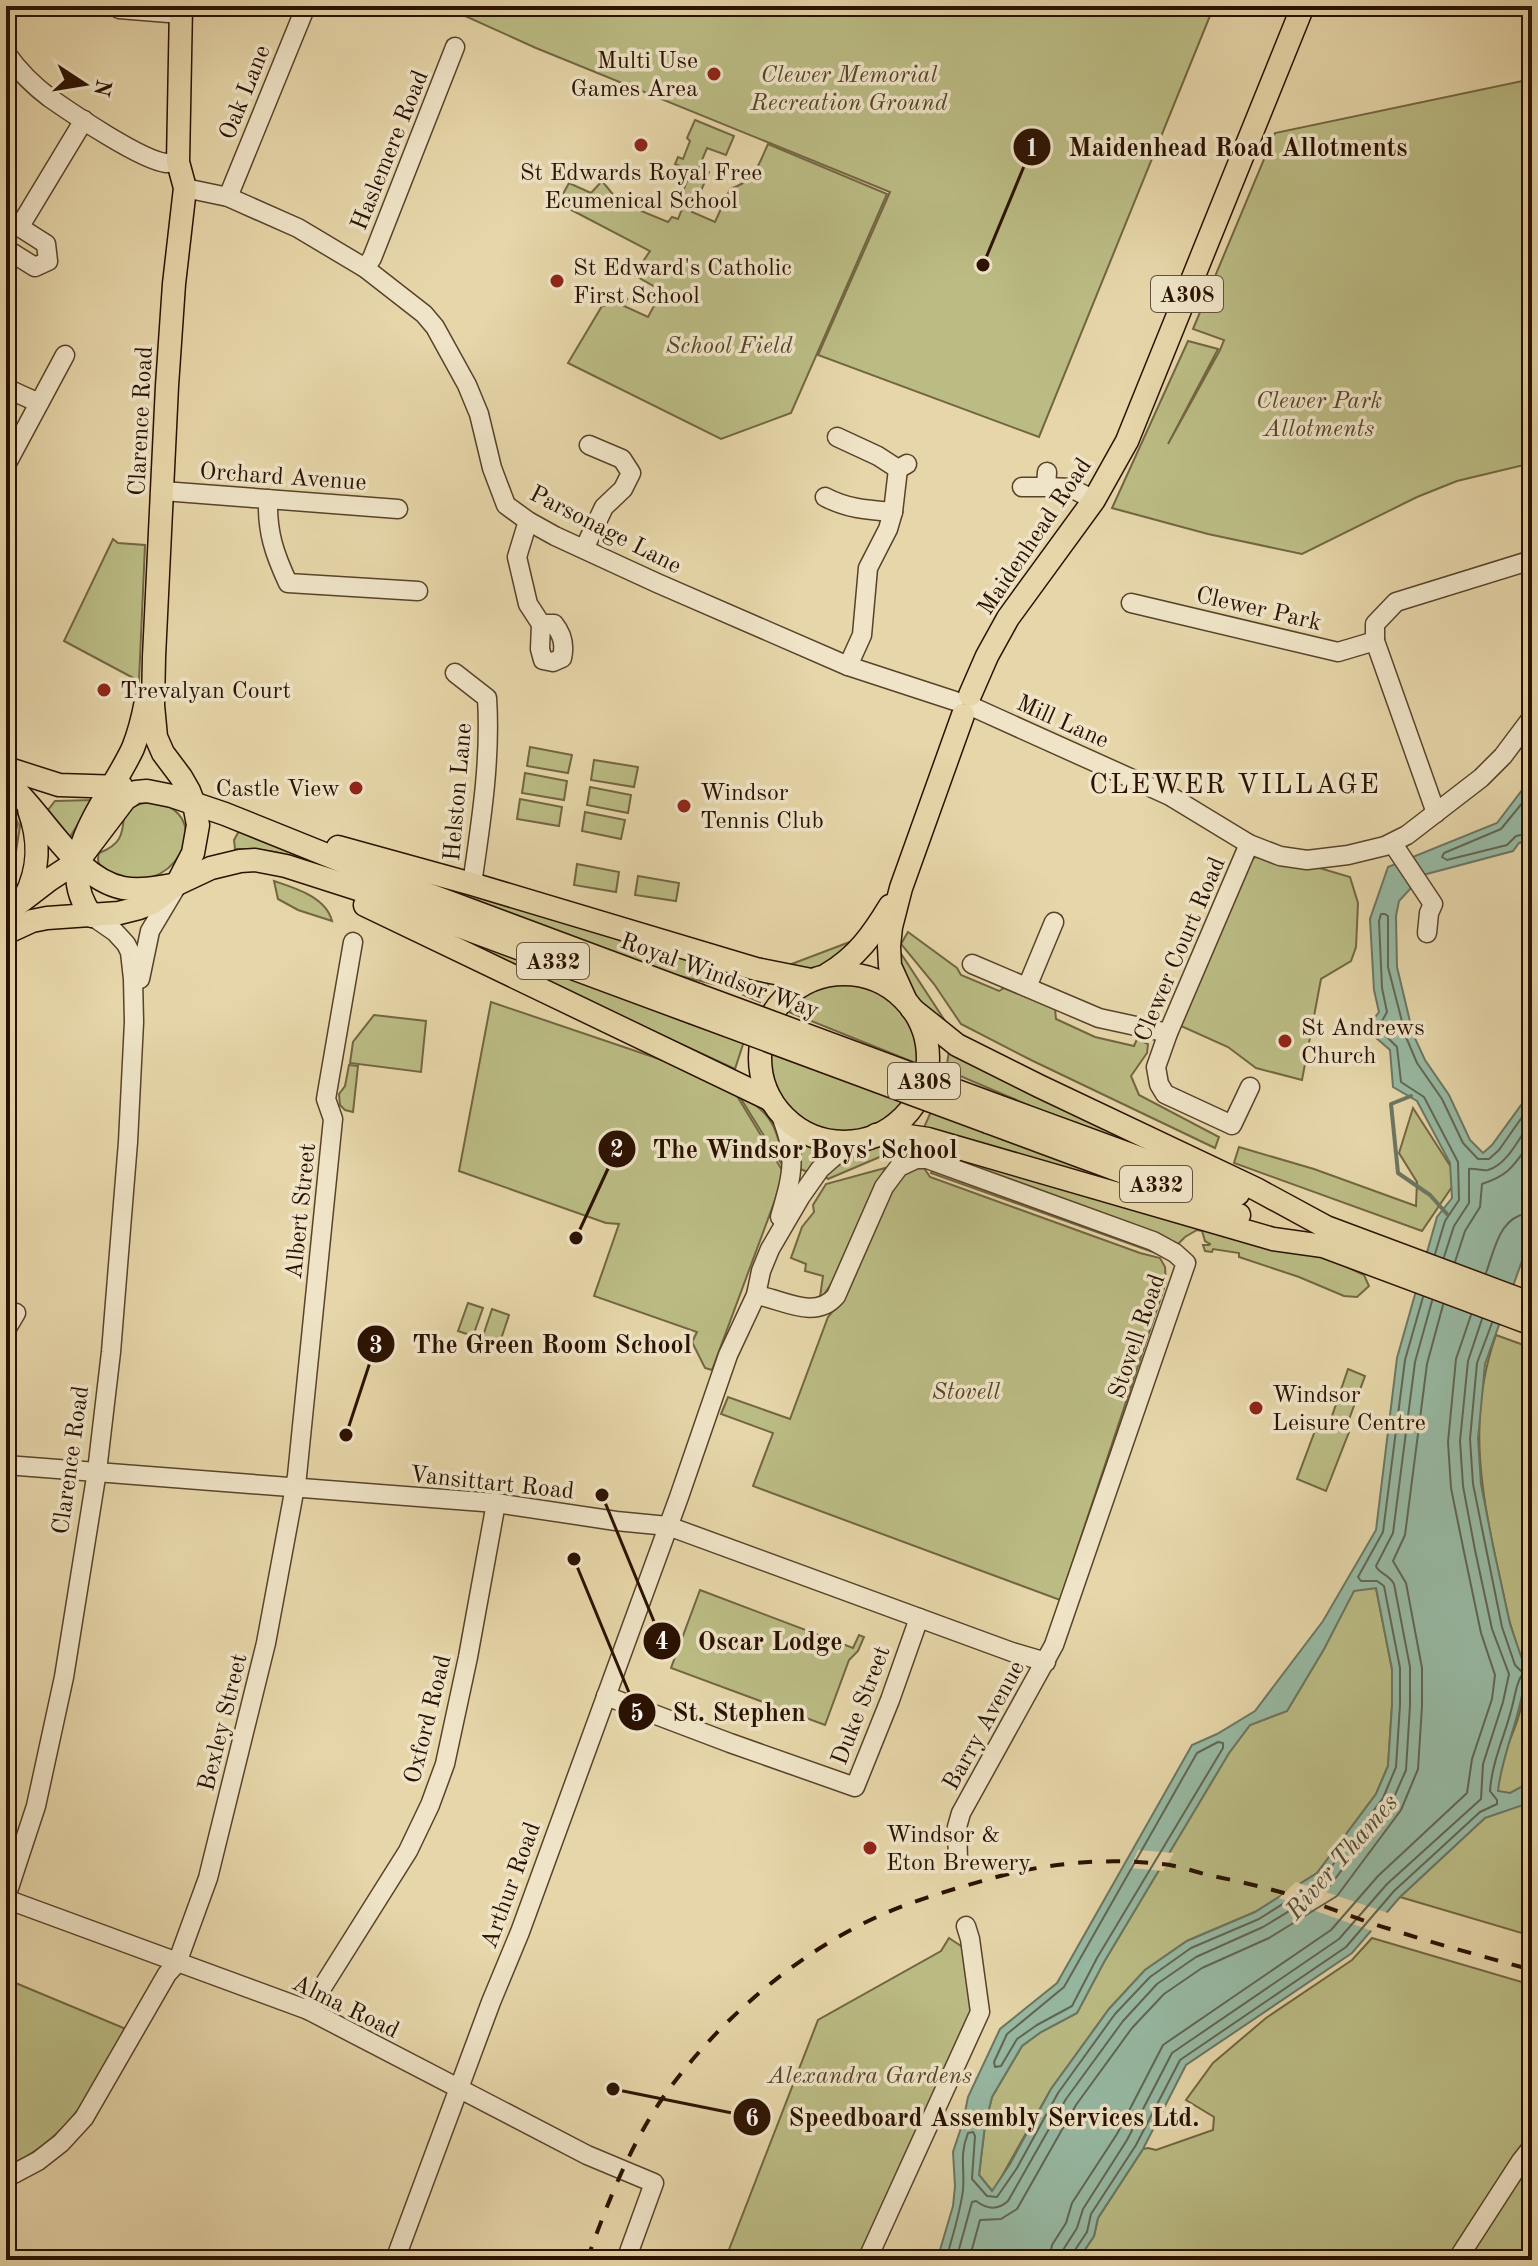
<svg xmlns="http://www.w3.org/2000/svg" width="1538" height="2266" font-family="'Old Standard TT',serif">
<style>
.green{fill:#bbbc84;stroke:#726642;stroke-width:2}
.water{fill:#97baa4;stroke:#6b7662;stroke-width:2;fill-rule:evenodd}
.pier{fill:#e6d6a9}
.lines{fill:none;stroke-linecap:round;stroke-linejoin:round}
.shore{stroke:#606652;stroke-width:2}
.stream{stroke:#6b7662;stroke-width:4}
.minor-casing{stroke:#59422a;stroke-width:21}
.major-casing{stroke:#2a1100;stroke-width:25}
.minor{stroke:#efe4c7;stroke-width:18}
.major{stroke:#e6d6a9;stroke-width:22}
.rail{stroke:#2a1100;stroke-width:4;stroke-dasharray:14 14;stroke-linecap:butt}
.major-bridge-casing{stroke:#2a1100;stroke-width:25;stroke-linecap:butt}
.major-bridge{stroke:#e6d6a9;stroke-width:22}
.poi-dot{fill:#8f2418;stroke:#efe4c7;stroke-width:3}
.labels{text-anchor:middle;stroke-width:7;stroke-linejoin:round;paint-order:stroke}
.shield{fill:#efe4c7;stroke:#65503c;stroke-width:2}
.shield-label{font-size:22px;font-weight:bold;fill:#2a1100}
.poi-label{font-size:24px;fill:#2a1100;stroke:#efe4c7;text-anchor:start}
.park-label{font-size:24px;font-style:italic;fill:#564428;stroke:#efe4c7}
.street-label{font-size:24px;fill:#2a1100;stroke:#efe4c7}
.water-label{font-size:26px;font-style:italic;fill:#504c39;stroke:#efe4c7}
.quarter-label{font-size:28px;letter-spacing:2px;fill:#2a1100;stroke:#efe4c7}
.leader{fill:none;stroke:#2a1100;stroke-width:3}
.callout-dot{fill:#2a1100;stroke:#efe4c7;stroke-width:3}
.mark-label{font-size:24px;text-anchor:middle;font-weight:bold;fill:#fff}
.callout-label{font-size:26px;text-anchor:middle;font-weight:bold;fill:#2a1100;stroke:#efe4c7;stroke-width:7;stroke-linejoin:round;paint-order:stroke}
</style>
<rect width="100%" height="100%" fill="#e6d6a9"/>
<filter id="stains"><feTurbulence type="fractalNoise" baseFrequency=".0025" numOctaves="4"/><feColorMatrix values="0 0 0 0 .2 0 0 0 0 .09 0 0 0 0 .02 0 0 0 .5 -.17"/></filter>
<radialGradient id="worn" r=".72"><stop offset=".6" stop-color="#630" stop-opacity="0"/><stop offset="1" stop-color="#630" stop-opacity=".3"/></radialGradient>
<g class="green">
<path d="M443,6H1214L1039,437L818,355L890,192L536,48Z"/>
<path d="M1532,79V463L1457,481L1417,497L1302,554L1208,534L1112,508L1188,341L1218,349L1168,444L1220,350L1224,340L1193,329L1275,133Z"/>
<path d="M695,120L734,136L726,155L707,148L699,167L709,172L692,212L715,222L730,189C755,181 758,166 768,144L887,194L791,413L721,439L568,363L602,306L615,304L622,297L627,299L624,306L648,317L662,291L634,275L650,251L558,203L569,183L591,193L602,181L616,198L643,205L641,211L668,222L672,217L678,219L682,209L676,207L678,202L670,199L673,190L682,194L691,171L675,164L678,157L683,159L690,141L687,138Z"/>
<path d="M113,539L118,543L145,545L139,681L64,641Z"/>
<path d="M530,747L572,755L568,773L527,766Z"/>
<path d="M594,760L638,767L634,787L591,780Z"/>
<path d="M525,773L567,781L564,800L522,793Z"/>
<path d="M590,787L631,795L628,813L587,805Z"/>
<path d="M6,793L21,820L9,896L6,897V858L18,824Z"/>
<path d="M520,799L562,807L559,826L517,819Z"/>
<path d="M93,800L70,837L48,810L55,801Z"/>
<path d="M152,802C222,812 171,907 109,872C100,867 96,863 99,853C120,845 123,836 124,814C133,805 140,803 152,802Z"/>
<path d="M585,812L625,820L621,839L582,831Z"/>
<path d="M239,831L380,888C333,870 286,847 235,849L234,840Z"/>
<path d="M1255,857L1306,864L1350,877L1358,903L1356,947L1351,961L1321,979L1302,1080L1256,1068L1228,1047L1181,1026L1250,862Z"/>
<path d="M577,864L619,872L616,892L574,885Z"/>
<path d="M383,870L771,979L760,1002L725,987L676,975L627,958Z"/>
<path d="M638,876L679,883L676,901L635,895Z"/>
<path d="M274,881C295,888 326,897 332,921L298,910L278,899Z"/>
<path d="M371,901L745,1038L735,1069Z"/>
<path d="M908,932L957,968L961,975L999,991L1004,988L1055,1009L1056,1019L1095,1037L1134,1046L1137,1039L1148,1044L1147,1053L1131,1076L1139,1095L1219,1137L1215,1148L1033,1061L961,1024L934,984L901,944Z"/>
<path d="M855,940C826,968 822,970 781,968Z"/>
<path d="M898,949L951,1030L936,1020L904,982Z"/>
<path d="M850,982C898,994 915,1015 918,1064L784,1010C802,989 823,983 850,982Z"/>
<path d="M491,1002L671,1063L734,1091L782,1170L781,1184L712,1370L705,1368L692,1342L697,1332L594,1296L619,1224L606,1223L459,1171Z"/>
<path d="M374,1015L426,1021L421,1072L350,1063L353,1042Z"/>
<path d="M950,1045L1216,1176L1080,1127L946,1070Z"/>
<path d="M767,1051L906,1097C877,1144 811,1144 780,1099C770,1085 768,1068 767,1051Z"/>
<path d="M349,1065L358,1066L353,1112L345,1110L340,1105L339,1094L345,1086Z"/>
<path d="M738,1094C772,1111 779,1131 784,1168Z"/>
<path d="M933,1107L1203,1209L922,1132Z"/>
<path d="M1413,1108L1458,1178L1422,1231L1234,1163L1239,1147L1314,1169L1416,1206L1417,1182L1399,1153Z"/>
<path d="M800,1142L827,1151L810,1173L798,1168V1145Z"/>
<path d="M881,1144L908,1145L828,1179L825,1176C842,1161 859,1151 881,1144Z"/>
<path d="M920,1144L1332,1260L1364,1275L1369,1286L1357,1297L1344,1296L1299,1277L1239,1257V1253L1213,1249L1212,1252L1205,1251L1203,1245H1209L1210,1244L1205,1241L1202,1231L1197,1230L1185,1237L1177,1245L918,1152Z"/>
<path d="M922,1165L930,1177L1140,1253L1160,1258L1165,1267L1166,1282L1060,1600L753,1486L773,1433L721,1414L728,1397L790,1419L828,1317L838,1305L885,1201L905,1171Z"/>
<path d="M935,1167L1159,1248L1167,1257L931,1173Z"/>
<path d="M885,1168C871,1208 847,1264 822,1297H820L823,1276L805,1271L806,1264L791,1258L802,1227L814,1212L813,1205L826,1184Z"/>
<path d="M468,1303L483,1308L473,1336L458,1331Z"/>
<path d="M492,1309L509,1315L497,1351L480,1345Z"/>
<path d="M1496,1335L1532,1348V1936L1400,1897L1491,1812C1498,1797 1497,1781 1501,1765C1506,1746 1517,1727 1521,1707C1522,1696 1520,1657 1517,1646C1514,1634 1509,1623 1507,1611C1487,1517 1462,1430 1496,1335Z"/>
<path d="M1348,1369L1365,1376L1348,1422L1332,1416Z"/>
<path d="M1319,1420L1349,1432L1326,1491L1297,1479Z"/>
<path d="M1376,1588L1392,1669V1705L1388,1766L1376,1794L1317,1873L1255,1912L1187,1941L1145,1970L1109,2009L1051,2089L993,2192L979,2175L985,2125L992,2097L1022,2046L1041,2032L1077,2013L1104,1962L1229,1753L1250,1725L1287,1711L1324,1649L1354,1590Z"/>
<path d="M700,1590L853,1648L859,1635L864,1637L858,1651L849,1660L825,1725L671,1668Z"/>
<path d="M949,1938L967,1950L972,2011L892,2196L856,2260H725L818,2020L941,1951Z"/>
<path d="M1372,1938L1532,1985V2260H1078L1094,2236L1098,2218L1143,2149L1148,2148L1156,2150L1213,2130L1214,2117L1186,2100L1213,2063L1266,2018L1352,1960Z"/>
<path d="M6,1979L126,2029C93,2088 72,2138 6,2167Z"/>
</g>
<path class="water" d="M1532,777V840L1519,843L1513,851L1423,875L1399,901L1396,916L1397,967L1413,1034L1425,1060L1449,1095L1470,1140L1483,1153L1492,1145L1532,1090V1233L1485,1364L1478,1439L1481,1484L1493,1546L1510,1624L1523,1662H1532V1684H1524C1519,1721 1502,1754 1498,1791L1510,1793L1532,1781V1802L1485,1818L1400,1897L1352,1953L1186,2065L1143,2149L1098,2218L1094,2236L1078,2260H937L953,2206L955,2186L953,2152L963,2122L968,2097L1000,2029L1057,1983L1192,1745L1217,1734L1255,1711L1323,1621L1376,1530L1397,1358L1437,1217L1452,1198L1450,1163L1417,1101L1393,1087L1390,1050L1366,1029L1379,1012L1374,990L1370,919L1388,867L1497,823ZM1376,1588L1392,1669V1705L1388,1766L1376,1794L1317,1873L1255,1912L1187,1941L1145,1970L1109,2009L1051,2089L1010,2164L992,2191L979,2175L985,2125L992,2097L1022,2046L1041,2032L1077,2013L1104,1962L1229,1753L1250,1725L1287,1711L1324,1649L1354,1591Z"/>
<g class="pier">
<path d="M1138,1850L1174,1853L1163,1871L1130,1868Z"/>
<path d="M1296,1882L1391,1914L1375,1932L1279,1898Z"/>
</g>
<g class="lines">
<g class="shore">
<path d="M1532,791L1501,829L1444,853L1442,857L1447,860L1507,845L1516,836L1532,833"/>
<path d="M1435,1254L1445,1221L1459,1200L1458,1162L1424,1097L1401,1082L1397,1047L1378,1028L1387,1012L1382,988L1379,921L1381,914H1385L1388,916V967L1406,1037L1417,1063L1442,1099L1463,1143L1478,1159H1489L1499,1150L1532,1103"/>
<path d="M1444,1257L1454,1226L1469,1203V1169C1475,1168 1482,1171 1488,1170C1508,1165 1521,1134 1532,1120"/>
<path d="M1455,1262L1465,1231L1480,1207L1482,1184C1512,1174 1514,1164 1532,1140"/>
<path d="M1486,1273C1495,1248 1500,1214 1532,1213"/>
<path d="M1218,1742L1223,1743V1748L1097,1958L1072,2006L1037,2025L1017,2039L1001,2066L995,2067L994,2062L1007,2034L1064,1987L1197,1753Z"/>
<path d="M946,2260C952,2237 960,2214 963,2190C965,2167 959,2156 968,2133L973,2132L975,2136L972,2179L987,2196L997,2197L1017,2168L1058,2093L1115,2014L1150,1977L1191,1948L1259,1919L1322,1879L1383,1798L1396,1767L1400,1705V1668L1384,1586L1377,1581H1361L1358,1577L1383,1532L1405,1360L1423,1297"/>
<path d="M956,2260L972,2202L976,2201C987,2209 997,2211 1008,2201L1066,2099L1123,2021L1157,1984L1196,1957L1263,1927L1329,1887L1391,1804L1406,1770L1410,1705V1667L1394,1584C1389,1574 1378,1573 1376,1566L1393,1533L1415,1362L1432,1301"/>
<path d="M969,2260L980,2220L1001,2219L1017,2209L1076,2105L1132,2028L1164,1994L1202,1968L1269,1938L1337,1896L1401,1810L1418,1769L1422,1706V1668L1406,1583L1393,1561L1405,1535L1427,1364L1443,1305"/>
<path d="M1049,2260L1052,2245L1066,2223L1072,2203L1117,2134L1163,2045L1331,1930L1378,1876L1467,1793L1472,1759L1492,1699L1495,1675L1481,1633L1464,1552L1451,1488L1448,1442L1456,1359L1471,1315"/>
<path d="M1061,2260L1063,2250L1077,2228L1083,2209L1127,2140L1172,2053L1339,1939L1387,1884L1481,1799L1483,1764L1503,1702L1509,1674L1492,1629L1475,1550L1463,1486L1460,1441L1468,1361L1482,1319"/>
<path d="M1071,2260L1073,2253L1087,2232L1091,2214L1136,2145L1180,2060L1346,1947L1394,1891L1480,1812L1497,1804V1800L1490,1791C1492,1760 1506,1734 1513,1703C1516,1692 1516,1683 1523,1673L1515,1665L1502,1627L1473,1484L1470,1439L1477,1363L1492,1323"/>
</g>
<path class="stream" d="M1411,1096L1391,1104L1398,1173L1430,1195L1447,1214"/>
<g class="minor-casing">
<g id="minor">
<path d="M119,9L181,14"/>
<path d="M6,53C18,70 34,86 50,98C73,114 141,160 166,163C168,163 176,163 178,162"/>
<path d="M185,188L228,197L298,228L365,268L424,314L435,327L467,385L479,414L492,468L506,505L528,521L555,536L657,583L848,666L955,701"/>
<path d="M228,197L306,6"/>
<path d="M6,226L13,223L46,244L48,261L35,267L6,249"/>
<path d="M20,226L84,120"/>
<path d="M365,268L372,258L455,47"/>
<path d="M6,388L39,403"/>
<path d="M837,437L878,456L898,469L907,464"/>
<path d="M6,465L65,355"/>
<path d="M1022,487H1046L1047,472"/>
<path d="M1046,487L1071,488L1094,500"/>
<path d="M163,491L398,509"/>
<path d="M825,497C848,509 868,510 893,512"/>
<path d="M268,499C267,532 274,553 288,583L418,591"/>
<path d="M528,521L517,557L528,604L541,624L540,649L543,660L553,662L562,658C565,645 563,635 554,624H541"/>
<path d="M584,549L604,507L623,489L631,473L622,459L589,445"/>
<path d="M1131,603L1338,652L1375,641V624L1396,602L1532,560"/>
<path d="M1375,641L1436,813"/>
<path d="M848,666L862,635L868,568L888,529L893,512L898,469"/>
<path d="M455,673L487,698C491,760 481,822 472,884"/>
<path d="M975,708L1170,796L1249,844L1280,856L1307,860L1348,855L1385,846L1407,835L1481,778L1503,756L1530,720"/>
<path d="M1249,844L1168,1033L1156,1067L1159,1084L1165,1094L1232,1125L1250,1087"/>
<path d="M1393,844L1433,904L1429,913L1427,933"/>
<path d="M972,964L1099,1018L1168,1033"/>
<path d="M140,979L150,931L175,889"/>
<path d="M1027,987L1054,922"/>
<path d="M779,1111C798,1156 793,1172 780,1217"/>
<path d="M756,1295C782,1299 815,1321 836,1296L884,1187L899,1167L916,1159H927L1153,1241L1175,1253L1186,1263L1054,1645L961,1813L957,1827L958,1859"/>
<path d="M6,1330L16,1313"/>
<path d="M6,1465L496,1503L616,1521L668,1526L1012,1652L1046,1662"/>
<path d="M606,1696L730,1743L855,1787L890,1700L919,1618"/>
<path d="M6,1897L36,1806L64,1677L97,1471L111,1352L128,1142L134,1022L133,979L130,952L126,944L115,932L92,916"/>
<path d="M6,1899L308,2010L587,2155L654,2183L626,2260"/>
<path d="M308,2010L408,1851L430,1805L445,1764L468,1657L496,1503"/>
<path d="M6,2178L38,2161L61,2143L84,2118L167,1974L177,1963L208,1878L266,1643L297,1476L333,1119L326,1099L353,942"/>
<path d="M395,2260L491,2002L520,1932L679,1497L728,1355L756,1295L761,1271L770,1249L801,1196L820,1169L837,1154L866,1140"/>
<path d="M867,2260L980,2012L970,1939L966,1926"/>
<path d="M1457,2260L1521,2161L1532,2147"/>
</g>
</g>
<g class="major-casing">
<g id="major">
<path d="M970,695L987,656L1008,618L1094,500L1127,441L1303,6"/>
<path d="M6,768L59,785L122,787"/>
<path d="M6,781C43,813 74,878 123,888C139,891 156,888 172,885"/>
<path d="M338,847L472,884L756,969L811,980"/>
<path d="M177,884L193,853L198,825L194,804L189,791L181,777L163,753L156,737L153,705L154,657L167,386L174,284L185,188L178,162L181,6"/>
<path d="M25,897C40,868 40,840 29,810"/>
<path d="M365,905L771,1100"/>
<path d="M6,913L49,880L78,861L125,799L136,792L147,791L172,796L225,814L379,876L698,995"/>
<path d="M92,916C49,860 110,799 133,748C139,733 143,717 146,701"/>
<path d="M6,933L32,921L47,918L119,913L139,908L152,903L177,884L211,868L240,861L255,860L286,866L364,891L691,1012"/>
<path d="M828,974C857,957 873,934 890,906"/>
<circle cx="844" cy="1058" r="84"/>
<path d="M905,999L890,966L889,946L891,927L901,888L963,715"/>
<path d="M912,1009L957,1045L1039,1086L1256,1189L1326,1227L1532,1304"/>
<path d="M995,1105L1238,1194"/>
<path d="M988,1122L1239,1215"/>
<path d="M876,1135L895,1134L928,1139L1273,1239L1323,1246L1532,1324"/>
</g>
</g>
<use href="#minor" class="minor"/>
<use href="#major" class="major"/>
<path class="rail" d="M587,2260C607,2204 630,2145 664,2096C718,2021 795,1954 879,1916C912,1901 947,1891 982,1881C1039,1864 1101,1857 1161,1864C1177,1865 1192,1871 1208,1875C1233,1880 1259,1886 1284,1893C1321,1904 1356,1919 1393,1930C1439,1945 1486,1957 1532,1970"/>
<g class="major-bridge-casing">
<g id="major-bridge">
<path d="M698,995L995,1105"/>
<path d="M691,1012L988,1122"/>
</g>
</g>
<use href="#major-bridge" class="major-bridge"/>
</g>
<g class="poi-dot">
<circle cx="714" cy="74" r="8"/>
<circle cx="641" cy="145" r="8"/>
<circle cx="557" cy="281" r="8"/>
<circle cx="104" cy="690" r="8"/>
<circle cx="356" cy="788" r="8"/>
<circle cx="684" cy="806" r="8"/>
<circle cx="1285" cy="1041" r="8"/>
<circle cx="1256" cy="1408" r="8"/>
<circle cx="870" cy="1848" r="8"/>
</g>
<g class="labels">
<g class="shield">
<rect x="1151" y="276" width="72" height="36" rx="6"/>
<rect x="517" y="943" width="72" height="36" rx="6"/>
<rect x="888" y="1063" width="72" height="36" rx="6"/>
<rect x="1120" y="1166" width="72" height="36" rx="6"/>
</g>
<g class="shield-label">
<text x="1187" y="302">A308</text>
<text x="553" y="969">A332</text>
<text x="924" y="1089">A308</text>
<text x="1156" y="1192">A332</text>
</g>
<g class="poi-label">
<text x="698" y="68" text-anchor="end">Multi Use<tspan x="698" dy="28">Games Area</tspan></text>
<text x="641" y="180" text-anchor="middle">St Edwards Royal Free<tspan x="641" dy="28">Ecumenical School</tspan></text>
<text x="573" y="275">St Edward's Catholic<tspan x="573" dy="28">First School</tspan></text>
<text x="120" y="698">Trevalyan Court</text>
<text x="340" y="796" text-anchor="end">Castle View</text>
<text x="700" y="800">Windsor<tspan x="700" dy="28">Tennis Club</tspan></text>
<text x="1301" y="1035">St Andrews<tspan x="1301" dy="28">Church</tspan></text>
<text x="1272" y="1402">Windsor<tspan x="1272" dy="28">Leisure Centre</tspan></text>
<text x="886" y="1842">Windsor &amp;<tspan x="886" dy="28">Eton Brewery</tspan></text>
</g>
<g class="park-label">
<text x="849" y="82">Clewer Memorial<tspan x="849" dy="28">Recreation Ground</tspan></text>
<text x="729" y="353">School Field</text>
<text x="1319" y="408">Clewer Park<tspan x="1319" dy="28">Allotments</tspan></text>
<text x="966" y="1399">Stovell</text>
<text x="870" y="2083">Alexandra Gardens</text>
</g>
<g class="street-label">
<text transform="translate(244 92) rotate(-68)" y="8">Oak Lane</text>
<text transform="translate(389 150) rotate(-68)" y="8">Haslemere Road</text>
<text transform="translate(140 421) rotate(-87)" y="8">Clarence Road</text>
<text transform="translate(283 476) rotate(4)" y="8">Orchard Avenue</text>
<text transform="translate(606 529) rotate(27)" y="8">Parsonage Lane</text>
<text transform="translate(1034 536) rotate(-56)" y="8">Maidenhead Road</text>
<text transform="translate(1259 608) rotate(13)" y="8">Clewer Park</text>
<text transform="translate(1063 721) rotate(24)" y="8">Mill Lane</text>
<text transform="translate(457 792) rotate(-85)" y="8">Helston Lane</text>
<text transform="translate(1179 949) rotate(-67)" y="8">Clewer Court Road</text>
<text transform="translate(720 975) rotate(20)" y="8">Royal Windsor Way</text>
<text transform="translate(300 1211) rotate(-84)" y="8">Albert Street</text>
<text transform="translate(1136 1336) rotate(-71)" y="8">Stovell Road</text>
<text transform="translate(70 1460) rotate(-82)" y="8">Clarence Road</text>
<text transform="translate(492 1482) rotate(6)" y="8">Vansittart Road</text>
<text transform="translate(860 1705) rotate(-69)" y="8">Duke Street</text>
<text transform="translate(427 1719) rotate(-76)" y="8">Oxford Road</text>
<text transform="translate(222 1722) rotate(-76)" y="8">Bexley Street</text>
<text transform="translate(983 1725) rotate(-61)" y="8">Barry Avenue</text>
<text transform="translate(510 1885) rotate(-70)" y="8">Arthur Road</text>
<text transform="translate(346 2006) rotate(26)" y="8">Alma Road</text>
</g>
<g class="water-label">
<text transform="translate(1341 1856) rotate(-49)" y="9">River Thames</text>
</g>
<g class="quarter-label">
<text x="1235" y="793">CLEWER VILLAGE</text>
</g>
</g>
<path class="leader" d="M983 265L1032 147M576 1238L617 1149M346 1435L376 1344M602 1495L662 1641M574 1559L637 1712M613 2089L752 2117"/>
<g class="callout-dot">
<circle cx="983" cy="265" r="8"/>
<circle cx="576" cy="1238" r="8"/>
<circle cx="346" cy="1435" r="8"/>
<circle cx="602" cy="1495" r="8"/>
<circle cx="574" cy="1559" r="8"/>
<circle cx="613" cy="2089" r="8"/>
<circle cx="1032" cy="147" r="20"/>
<circle cx="617" cy="1149" r="20"/>
<circle cx="376" cy="1344" r="20"/>
<circle cx="662" cy="1641" r="20"/>
<circle cx="637" cy="1712" r="20"/>
<circle cx="752" cy="2117" r="20"/>
</g>
<g class="mark-label">
<text x="1032" y="156">1</text>
<text x="617" y="1157">2</text>
<text x="376" y="1353">3</text>
<text x="662" y="1649">4</text>
<text x="637" y="1721">5</text>
<text x="752" y="2126">6</text>
</g>
<g class="callout-label">
<text x="1238" y="156">Maidenhead Road Allotments</text>
<text x="805" y="1158">The Windsor Boys' School</text>
<text x="552" y="1353">The Green Room School</text>
<text x="770" y="1650">Oscar Lodge</text>
<text x="739" y="1721">St. Stephen</text>
<text x="994" y="2126">Speedboard Assembly Services Ltd.</text>
</g>
<rect width="1538" height="2266" fill="none" stroke="#e6d6a9" stroke-width="32"/>
<rect x="8" y="8" width="1522" height="2250" fill="none" stroke="#2a1100" stroke-width="4"/>
<rect x="16" y="16" width="1506" height="2234" fill="none" stroke="#2a1100" stroke-width="2"/>
<g transform="translate(84 84) rotate(102)" stroke="#efe4c7" stroke-width="6" paint-order="stroke">
<path d="M0-6L14 30L0 20L-14 30Z" fill="#2a1100"/>
<text y="-12" font-size="22" font-weight="bold" text-anchor="middle" fill="#2a1100">N</text>
</g>
<rect width="100%" height="100%" filter="url(#stains)"/>
<rect width="100%" height="100%" fill="url(#worn)"/>
</svg>
